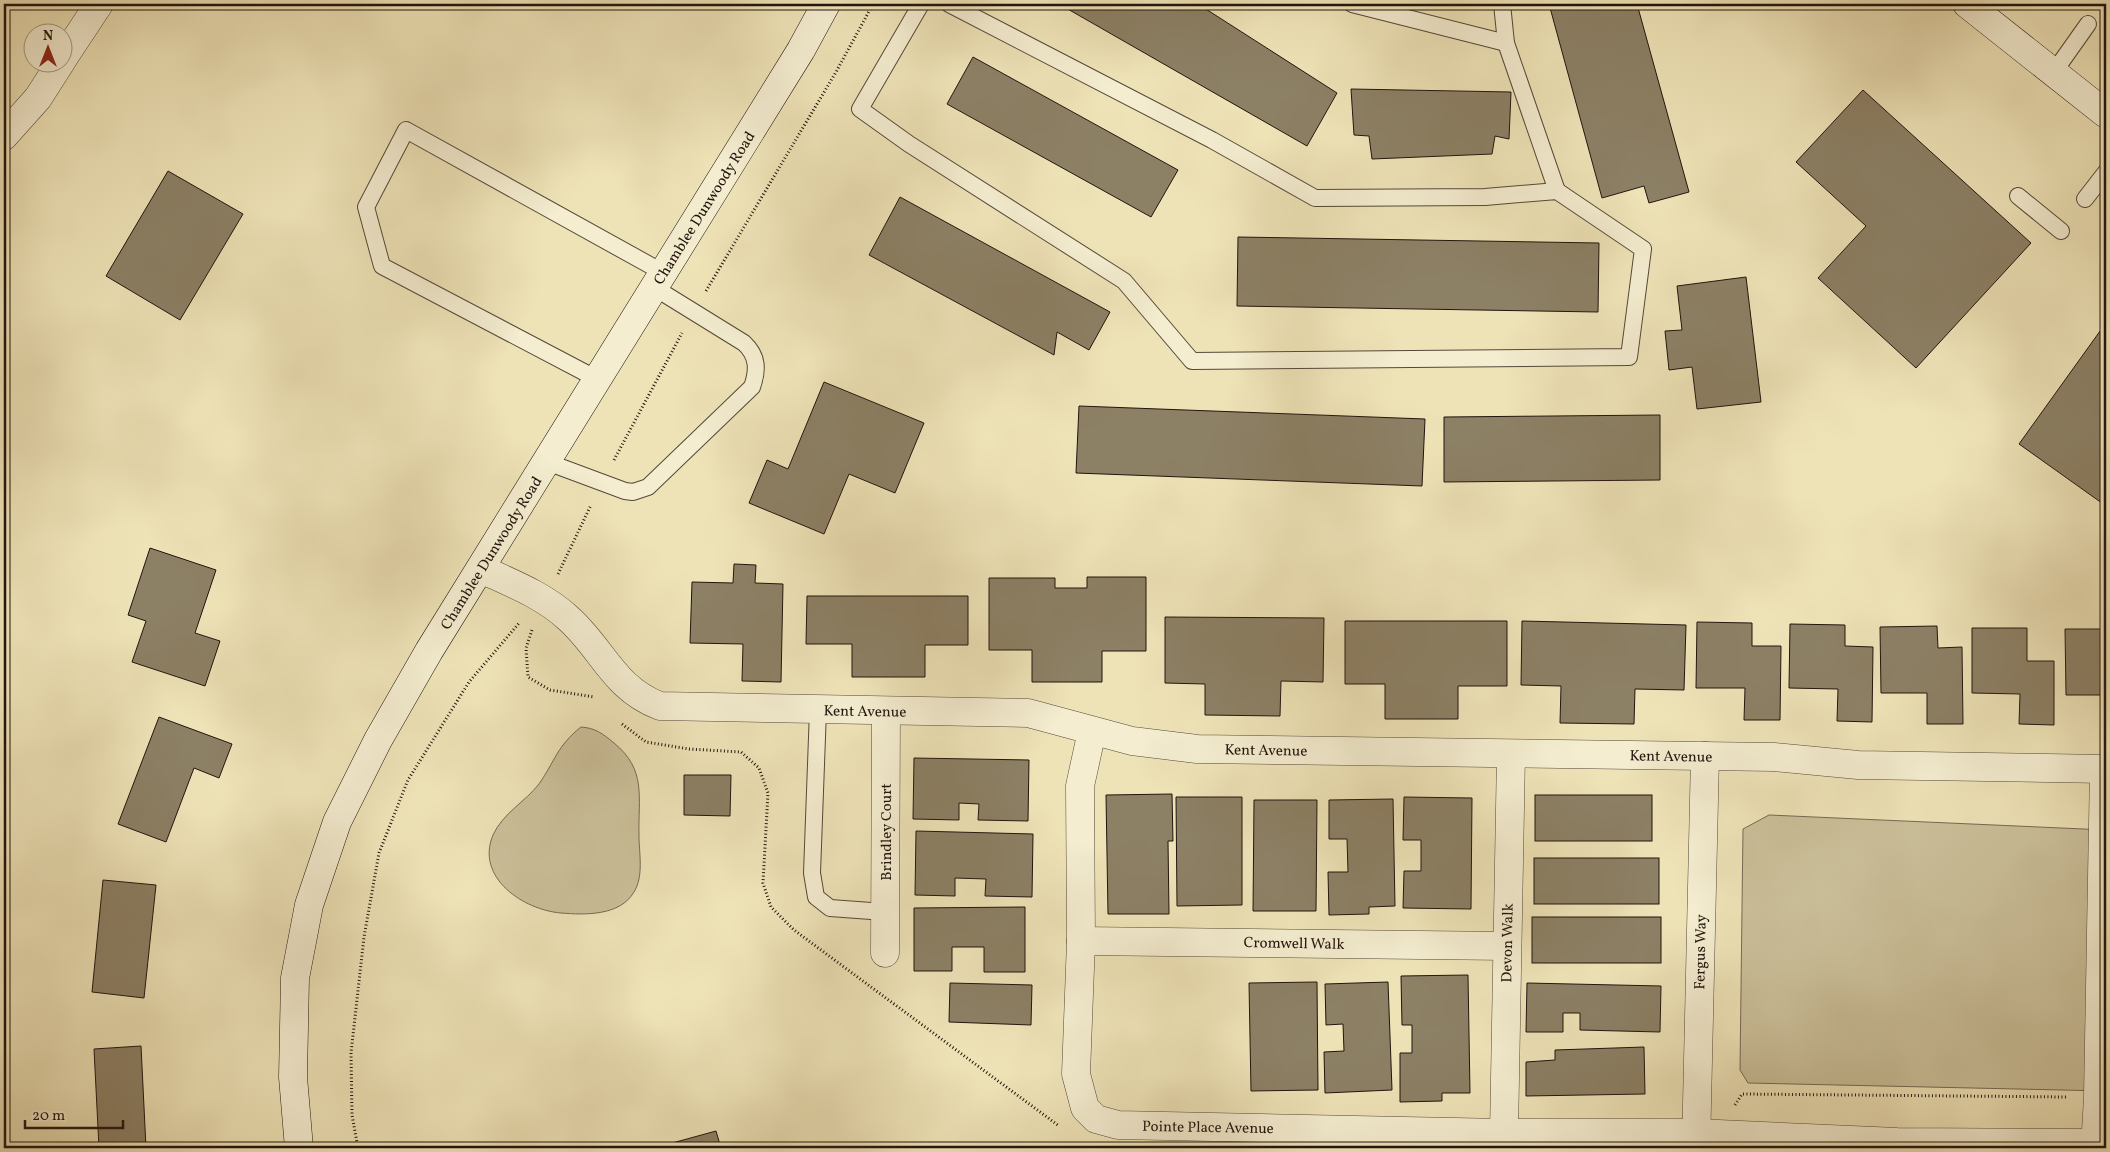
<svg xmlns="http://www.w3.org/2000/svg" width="2110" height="1152" font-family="Vollkorn,serif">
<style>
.green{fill:#cbc09a;stroke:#766a54}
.building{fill:#8c8065;stroke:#22140d}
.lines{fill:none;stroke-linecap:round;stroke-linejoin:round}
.lane-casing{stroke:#554838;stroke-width:18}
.street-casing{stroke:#554838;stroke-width:29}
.secondary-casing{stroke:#22140d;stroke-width:29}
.path{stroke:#22140d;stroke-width:3;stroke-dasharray:1 2.5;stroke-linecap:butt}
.lane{stroke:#f4edd0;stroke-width:16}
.street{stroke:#f4edd0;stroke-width:28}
.secondary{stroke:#f4edd0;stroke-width:28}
.labels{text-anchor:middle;stroke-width:4;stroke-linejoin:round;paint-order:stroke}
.street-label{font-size:15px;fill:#22140d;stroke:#f4edd0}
</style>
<rect width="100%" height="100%" fill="#eee3b7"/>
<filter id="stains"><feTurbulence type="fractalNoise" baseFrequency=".004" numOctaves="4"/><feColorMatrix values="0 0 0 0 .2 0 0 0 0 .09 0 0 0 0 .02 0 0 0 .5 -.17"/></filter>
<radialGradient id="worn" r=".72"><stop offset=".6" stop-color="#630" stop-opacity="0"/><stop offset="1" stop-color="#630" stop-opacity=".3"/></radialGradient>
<g class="green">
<path d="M581,727C595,728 602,733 614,743C647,770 638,797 639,836C639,853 644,876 634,892C620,916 585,915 561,913C524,910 475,878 493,835C503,813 525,802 539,784C555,761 557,746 581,727Z"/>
<path d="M1769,815L2106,830V1091L1748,1083L1740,1070L1743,829Z"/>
</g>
<g class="building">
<path d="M1059,4H1198L1337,93L1307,146Z"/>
<path d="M1549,4H1637L1689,192L1649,203L1644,186L1602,198Z"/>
<path d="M973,57L1178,170L1151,217L947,104Z"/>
<path d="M1351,89L1511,92L1509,139L1495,136L1492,154L1372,159L1369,136L1354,135Z"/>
<path d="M1863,90L2031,243L1916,368L1818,278L1866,226L1796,162Z"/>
<path d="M168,171L243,214L180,320L106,276Z"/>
<path d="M900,197L1110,312L1089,350L1057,332L1054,355L869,255Z"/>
<path d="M1238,237L1599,243L1598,312L1237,306Z"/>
<path d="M1746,277L1761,402L1697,409L1692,367L1669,370L1665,331L1682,330L1677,286Z"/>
<path d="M2103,327L2106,330V506L2019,444Z"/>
<path d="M824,382L924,423L895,493L849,474L824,534L749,503L767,460L788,469Z"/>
<path d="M1079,406L1425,419L1422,486L1076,473Z"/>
<path d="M1660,415V480L1444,482V417Z"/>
<path d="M150,548L216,570L195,633L220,641L205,686L132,662L146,621L128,615Z"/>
<path d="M734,564L756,565L755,583L783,584L781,682L742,681L743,644L690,643L692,582L733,583Z"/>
<path d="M1087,577H1146V651H1102V682H1032V650H989V578H1055V588H1087Z"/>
<path d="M807,596H968V645H925V677H852V644H806Z"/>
<path d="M1165,617L1324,618L1323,682L1281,681L1280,716L1205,715V684L1165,683Z"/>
<path d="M1345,621H1507V686H1458V719H1385V684H1345Z"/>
<path d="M1522,621L1686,625L1684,690L1635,689L1634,724L1560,723L1561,686L1521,685Z"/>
<path d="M1697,622L1752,623V646H1781L1780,720H1744L1745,688H1696Z"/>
<path d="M1790,624L1845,625V646L1873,647L1872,722L1837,721L1838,689L1789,688Z"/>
<path d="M1937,626L1938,648L1962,647L1963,724H1927V693H1881L1880,627Z"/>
<path d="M1972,628H2027V661H2054V725L2019,724L2020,694L1972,693Z"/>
<path d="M2065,629H2106V695H2066Z"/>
<path d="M159,717L232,744L219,778L194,768L166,842L118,824Z"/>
<path d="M914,758L1029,760L1028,821L978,820L979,804L959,803V820L913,819Z"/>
<path d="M684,775H731L730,816L684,815Z"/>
<path d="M1172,794L1173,841H1168L1169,914H1108L1106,795Z"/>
<rect x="1535" y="795" width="117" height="46"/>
<path d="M1176,797H1242V905L1177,906Z"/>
<path d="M1404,797L1472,798L1471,909L1403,908L1404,871H1421V840H1403Z"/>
<path d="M1393,799L1395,906L1369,907V914L1329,915L1328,872H1348L1347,839H1329V800Z"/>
<path d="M1254,800H1317L1316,911H1253Z"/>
<path d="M916,831L1033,834L1032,897L985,896L986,879L955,878V896L915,895Z"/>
<rect x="1534" y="858" width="125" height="46"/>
<path d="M103,880L156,885L144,998L92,992Z"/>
<path d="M1025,907V972H984V947H952V971H914V908Z"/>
<rect x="1532" y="917" width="129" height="46"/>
<path d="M1468,975L1470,1093H1442V1101L1400,1102V1053H1412V1025H1402L1401,976Z"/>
<path d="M1317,982L1318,1090L1251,1091L1249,983Z"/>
<path d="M1388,982L1392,1090L1325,1093L1324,1052L1344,1051L1343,1024L1326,1025L1325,984Z"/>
<path d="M950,983L1032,985L1031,1025L949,1022Z"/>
<path d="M1527,983L1661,986L1660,1032L1580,1030V1013H1563V1032H1526Z"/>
<path d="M141,1046L146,1148H99L94,1049Z"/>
<path d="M1644,1047L1645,1094L1526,1096V1062L1555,1060V1050Z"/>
<path d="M716,1131L721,1148H654Z"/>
</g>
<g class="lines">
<g class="lane-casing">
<g id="lane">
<path d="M921,4L860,109L909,144L1124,281L1192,361L1629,357L1643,249L1557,191L1485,197L1315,198L1212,140L949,4"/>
<path d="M1352,4L1506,43L1502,4"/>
<path d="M1506,43L1557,191"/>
<path d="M2054,72L2088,24"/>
<path d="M2018,196L2061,231"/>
<path d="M2085,199L2106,172"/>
<path d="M599,380L382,266L366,207L406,130L664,273"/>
<path d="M547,462L625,491L633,492L648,487L752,387C758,370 758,356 744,343L655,288"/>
<path d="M818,710L812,873L816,897L830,908L885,912"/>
</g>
</g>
<g class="street-casing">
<g id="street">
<path d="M62,60L99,4"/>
<path d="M4,136L38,98L61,62"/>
<path d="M481,569C511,583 543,595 568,618C603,649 613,688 660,706L1028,713L1132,741L1197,749L1774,757L1858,765L2106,769"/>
<path d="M1092,731L1080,786L1081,941L1076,1074L1085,1108L1096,1119L1118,1125L1504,1133H1696L1897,1142L2106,1143"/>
<path d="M1081,941L1507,946"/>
<path d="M885,953L886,712"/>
<path d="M1504,1133L1511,754"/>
<path d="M1696,1148L1705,756"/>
<path d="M2095,1148L2098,1097L2104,769"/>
</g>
</g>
<g class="secondary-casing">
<g id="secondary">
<path d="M1967,4L2106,114"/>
<path d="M299,1148L293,1077L295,978L309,905L337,822L378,740L429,651L801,50L826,4"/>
</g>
</g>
<g class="path">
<path d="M706,291L836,72L873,4"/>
<path d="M614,460L682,333"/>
<path d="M558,574L591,505"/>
<path d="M532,630L526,648L528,677L550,690L594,697"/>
<path d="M622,724L646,742L689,749L741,752L759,768L768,793L763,883L771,907L794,930L1059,1126"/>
<path d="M1735,1105L1742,1094L2068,1097"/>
<path d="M358,1148L352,1115L351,1053L364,937L379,853L408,780L469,682L520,622"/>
</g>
<use href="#lane" class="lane"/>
<use href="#street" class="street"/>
<use href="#secondary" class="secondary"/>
</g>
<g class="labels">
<g class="street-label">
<text transform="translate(704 208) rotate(-58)" y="5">Chamblee Dunwoody Road</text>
<text transform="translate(491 553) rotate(-58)" y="5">Chamblee Dunwoody Road</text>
<text transform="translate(865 711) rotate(1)" y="5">Kent Avenue</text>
<text transform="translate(1266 750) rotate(1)" y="5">Kent Avenue</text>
<text transform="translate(1671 756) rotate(1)" y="5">Kent Avenue</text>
<text transform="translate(886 832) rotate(-90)" y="5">Brindley Court</text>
<text transform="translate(1294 943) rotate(1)" y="5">Cromwell Walk</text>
<text transform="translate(1507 943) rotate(-89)" y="5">Devon Walk</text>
<text transform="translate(1700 952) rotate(-89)" y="5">Fergus Way</text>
<text transform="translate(1208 1127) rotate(1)" y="5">Pointe Place Avenue</text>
</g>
</g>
<rect width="2110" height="1152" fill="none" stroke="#eee3b7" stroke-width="20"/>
<rect x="5" y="5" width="2100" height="1142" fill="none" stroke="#22140d" stroke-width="2.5"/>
<rect x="10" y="10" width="2090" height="1132" fill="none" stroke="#22140d"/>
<g transform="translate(48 48)"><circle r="24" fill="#f4edd0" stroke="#a09682"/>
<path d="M0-4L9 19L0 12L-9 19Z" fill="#8f2418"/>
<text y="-8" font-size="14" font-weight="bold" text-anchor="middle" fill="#22140d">N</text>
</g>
<path d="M25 1120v8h98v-8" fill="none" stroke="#22140d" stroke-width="2.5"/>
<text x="32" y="1120" font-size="15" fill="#22140d" stroke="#f4edd0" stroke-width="4" paint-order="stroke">20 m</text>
<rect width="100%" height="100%" filter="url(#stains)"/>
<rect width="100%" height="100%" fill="url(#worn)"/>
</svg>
